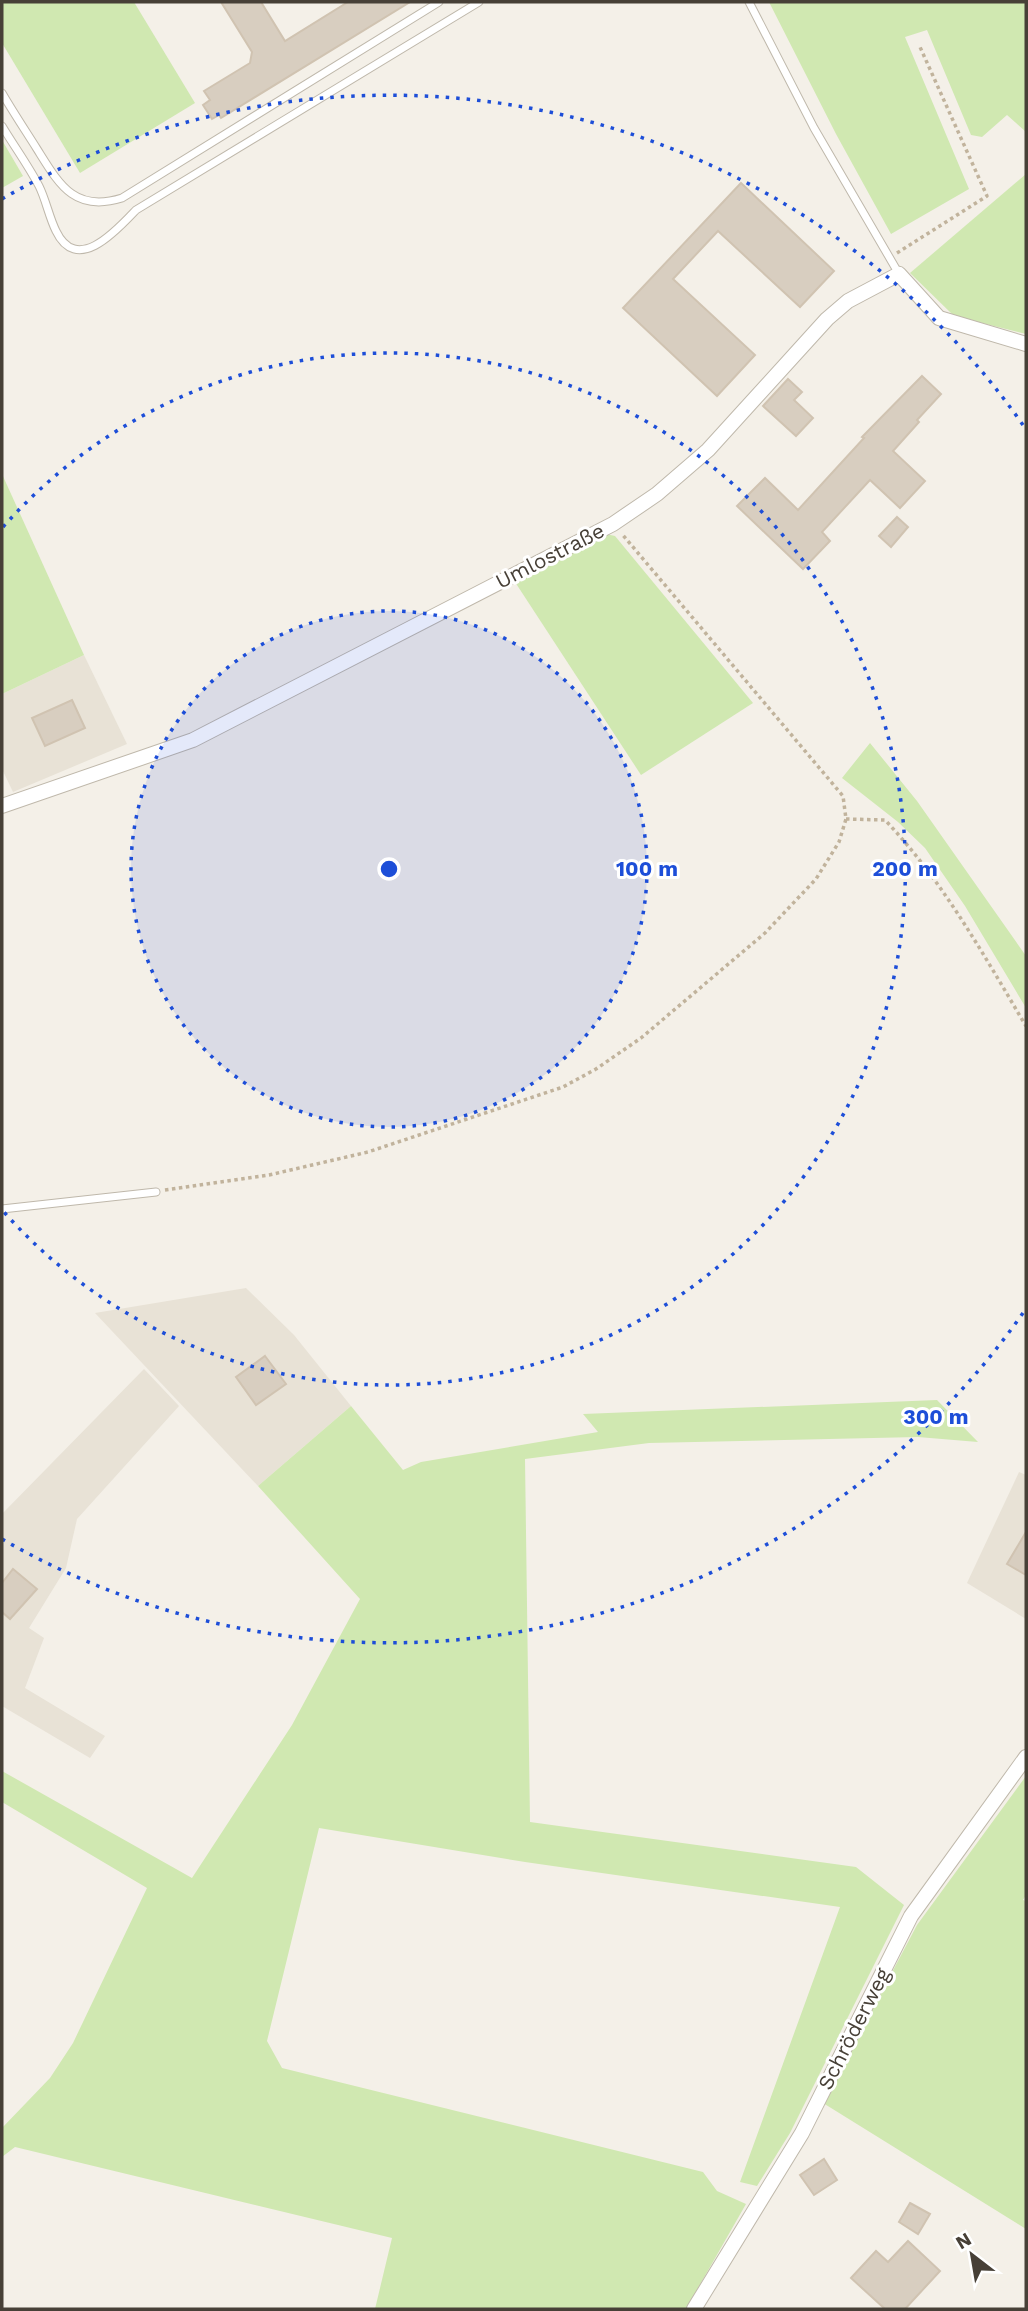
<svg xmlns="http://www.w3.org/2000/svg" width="1028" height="2311" font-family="'Work Sans',sans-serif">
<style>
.residential{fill:#e8e2d6}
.green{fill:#d0e8b1}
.building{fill:#d8cec0;stroke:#d0c3b1;stroke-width:2}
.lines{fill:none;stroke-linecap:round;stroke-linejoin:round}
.service-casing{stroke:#bfb8ab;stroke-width:9}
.minor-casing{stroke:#bfb8ab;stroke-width:16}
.path{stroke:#c1b39c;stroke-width:3.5;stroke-dasharray:3.5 3.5;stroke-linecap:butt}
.service{stroke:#fff;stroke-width:7}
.minor{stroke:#fff;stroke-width:14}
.ring{fill:none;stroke:#1d4ed8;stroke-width:3.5;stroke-dasharray:3.5 7}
.labels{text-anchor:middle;stroke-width:6;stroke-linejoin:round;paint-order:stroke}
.street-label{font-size:21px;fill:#474037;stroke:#fff}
.centre{fill:#1d4ed8;stroke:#fff;stroke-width:3.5}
.ring-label{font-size:21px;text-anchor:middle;font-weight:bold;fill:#1d4ed8;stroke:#fff;stroke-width:6;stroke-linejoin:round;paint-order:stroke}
</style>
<rect width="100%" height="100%" fill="#f4f0e8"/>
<g class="residential">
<path d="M84,655L127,744L13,792L2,769V694Z"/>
<path d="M246,1288L294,1335L351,1406L258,1486L95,1313Z"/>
<path d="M144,1369L179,1406L77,1519L66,1568L29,1628L44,1638L25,1688L105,1736L90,1758L2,1706V1514Z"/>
<path d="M1019,1472L1026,1475V1619L967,1583Z"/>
</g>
<g class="green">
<path d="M2,2H134L195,103L80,173L2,43Z"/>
<path d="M769,2H1026V132L1007,115L982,137L971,135L927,30L905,37L969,189L891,234L836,134Z"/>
<path d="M2,140L23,176L2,188Z"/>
<path d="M1026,174V334L954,316L910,273Z"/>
<path d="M2,474L84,655L2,694Z"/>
<path d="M606,534L615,536L753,703L641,775L515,582Z"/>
<path d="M870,743L917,801L1026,956V1008L965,906L925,848L898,822L842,778Z"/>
<path d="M937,1400L978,1442L918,1437L649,1443L525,1459L530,1822L856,1867L904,1905L790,2133L757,2186L740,2182L840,1907L525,1862L319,1828L267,2041L282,2068L703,2172L717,2191L746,2204L686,2309H375L392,2238L15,2147L2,2157V2128L50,2078L73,2043L147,1888L2,1802V1771L192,1878L292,1725L360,1599L258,1486L351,1406L403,1470L421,1462L598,1432L583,1414Z"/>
<path d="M1026,1776V1895L1023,1900L1026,1901V2229L823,2103L917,1925Z"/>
</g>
<g class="building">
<path d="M221,2H261L285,41L348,2H410L221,118L219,115L212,119L203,105L210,100L204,91L250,63L252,52Z"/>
<path d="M741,183L834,271L800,307L718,231L673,279L755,355L717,396L623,308Z"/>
<path d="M922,376L941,394L917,420L919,422L893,451L925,481L900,508L870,480L822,532L830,541L803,569L737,506L765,478L798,510L864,438L862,437Z"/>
<path d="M788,379L802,392L794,400L813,418L796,436L763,406Z"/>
<path d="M897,517L908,527L891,547L879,536Z"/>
<path d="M72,700L85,728L45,746L32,718Z"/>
<path d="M265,1356L286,1384L256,1405L236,1377Z"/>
<path d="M1026,1532V1575L1007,1564Z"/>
<path d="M13,1569L37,1589L10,1619L2,1612V1583Z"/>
<path d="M824,2159L837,2180L814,2195L800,2175Z"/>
<path d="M910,2203L930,2214L918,2234L899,2222Z"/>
<path d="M908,2241L940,2271L905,2309H885L851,2278L876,2251L888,2262Z"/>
</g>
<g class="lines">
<g class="service-casing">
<g id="service">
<path d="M749,2L814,128L899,274"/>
<path d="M2,93C13,112 25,130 37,149C59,184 74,213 122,198L439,2"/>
<path d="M2,126C14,146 28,165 39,186C46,200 49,217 56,231C77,275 117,230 136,210L479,2"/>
<path d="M2,1209L156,1192"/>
</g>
</g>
<g class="minor-casing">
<g id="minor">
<path d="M2,806L193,740L613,524L657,494L708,450L827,319L848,301L899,274L939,318L1026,344"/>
<path d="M694,2309L802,2133L911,1916L1026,1757"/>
</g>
</g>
<g class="path">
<path d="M897,253L987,196L920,47"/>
<path d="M846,819L885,820C943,881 983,954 1026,1026"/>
<path d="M165,1190L269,1175L368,1152L563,1087L596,1069L641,1038L765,933L816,879L839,842L846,819L843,796L622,534"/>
</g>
<use href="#service" class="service"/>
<use href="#minor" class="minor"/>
</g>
<circle cx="389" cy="869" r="258" fill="#1d4ed8" fill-opacity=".12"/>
<g class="ring">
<circle cx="389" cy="869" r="258"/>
<path d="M3 527A516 516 0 1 1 3 1211"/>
<path d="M1023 1313A774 774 0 0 1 2 1539M2 199A774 774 0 0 1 1023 425"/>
</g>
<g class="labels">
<g class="street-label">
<text transform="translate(550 556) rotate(-27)" y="7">Umlostraße</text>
<text transform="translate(854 2029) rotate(-63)" y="7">Schröderweg</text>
</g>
</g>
<circle cx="389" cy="869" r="10" class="centre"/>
<g class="ring-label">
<text x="647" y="876">100 m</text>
<text x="905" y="876">200 m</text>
<text x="936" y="1424">300 m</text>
</g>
<rect width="1028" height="2311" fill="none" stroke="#474037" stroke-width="7"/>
<g transform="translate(972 2255) rotate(329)" stroke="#ffffff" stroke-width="5" paint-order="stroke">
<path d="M0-5L12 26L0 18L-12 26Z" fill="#474037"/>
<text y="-10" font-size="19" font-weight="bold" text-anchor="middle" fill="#474037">N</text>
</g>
</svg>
